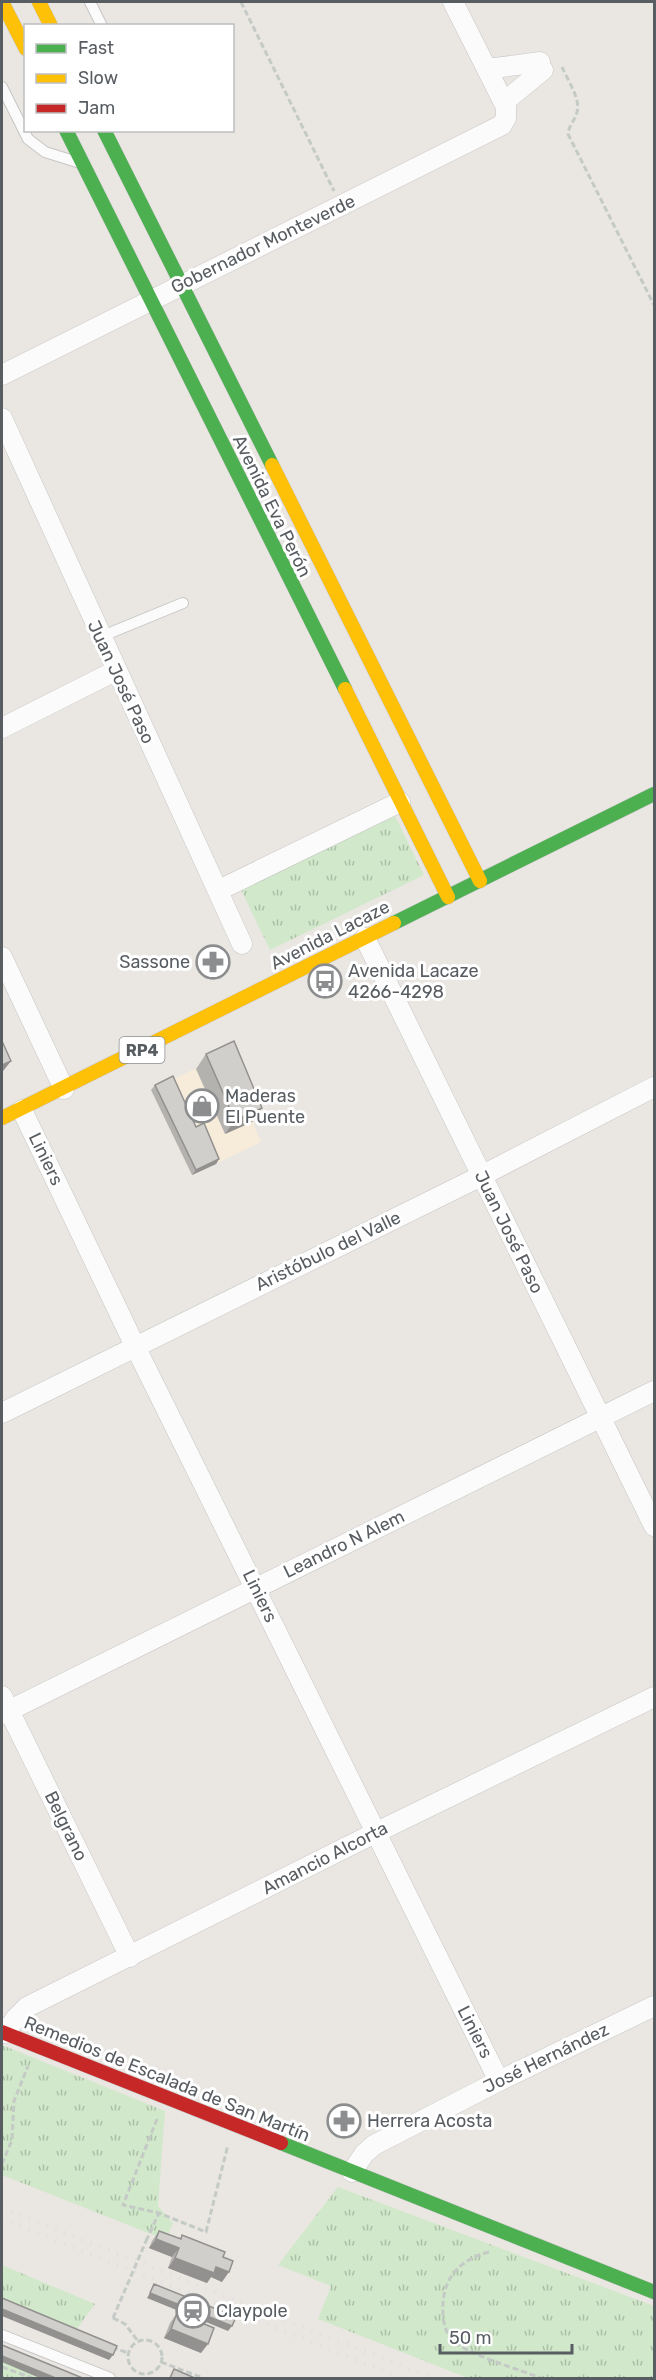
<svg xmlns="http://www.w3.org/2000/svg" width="656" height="2380" font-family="Rubik,sans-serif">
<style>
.commercial{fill:#f6ecd9}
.park{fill:url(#park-tufts)}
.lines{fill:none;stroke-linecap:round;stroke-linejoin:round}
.lane-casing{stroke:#c6c6c5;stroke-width:12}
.street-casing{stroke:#c6c6c5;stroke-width:21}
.fast-casing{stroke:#c7c6c6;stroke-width:15}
.slow-casing{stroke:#c7c6c6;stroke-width:15}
.jam-casing{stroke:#c7c6c6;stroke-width:15}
.path{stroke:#c4cac6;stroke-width:3;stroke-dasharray:6 3;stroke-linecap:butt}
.lane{stroke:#fcfbfb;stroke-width:10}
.street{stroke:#fcfbfb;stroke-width:20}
.fast{stroke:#4caf50;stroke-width:14}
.slow{stroke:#ffc107;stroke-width:14}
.jam{stroke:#c62828;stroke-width:14}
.rail{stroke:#e2e1e1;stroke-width:4.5;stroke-dasharray:1.5 8;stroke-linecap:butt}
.path-bridge{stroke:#c4cac6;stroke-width:3;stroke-dasharray:6 3;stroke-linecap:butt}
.wall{fill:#b4b2af}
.shaded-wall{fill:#92918f}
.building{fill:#d1cfcc;stroke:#92918f;stroke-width:1.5}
.labels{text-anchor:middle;stroke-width:6;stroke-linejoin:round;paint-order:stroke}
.shield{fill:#fff;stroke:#8a8e91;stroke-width:1.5}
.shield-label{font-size:16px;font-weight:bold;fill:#585d62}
.street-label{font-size:18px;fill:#585d62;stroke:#fff}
.poi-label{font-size:18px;fill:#585d62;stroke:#fff;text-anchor:start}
</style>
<defs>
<pattern id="park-tufts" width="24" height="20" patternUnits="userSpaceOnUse" patternTransform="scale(1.5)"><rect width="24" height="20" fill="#d1e8ca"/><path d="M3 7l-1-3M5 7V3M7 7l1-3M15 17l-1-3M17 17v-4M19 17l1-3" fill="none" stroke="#acbfa7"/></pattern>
</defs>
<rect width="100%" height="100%" fill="#eae7e2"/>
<path class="commercial" d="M224,1055L261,1142L192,1175L151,1090Z"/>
<g class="park">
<path d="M395,816L424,875L270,950L241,890Z"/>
<path d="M2,2045L165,2111L158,2206L173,2223L166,2240L2,2175Z"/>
<path d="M338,2187L654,2306V2378H468L318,2319L331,2286L278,2265Z"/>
<path d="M2,2265L95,2304L73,2334L2,2305Z"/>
<path d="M2,2348L75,2378H2Z"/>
</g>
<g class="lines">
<g class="lane-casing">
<g id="lane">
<path d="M90,2L102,26"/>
<path d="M2,87L28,139L45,152L77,162"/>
<path d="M100,637L183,603"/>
<path d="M2,2335L110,2378"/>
</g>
</g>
<g class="street-casing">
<g id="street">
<path d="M487,69L540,62"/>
<path d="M504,102L543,70"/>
<path d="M2,375L502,125L506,118V107L453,2"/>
<path d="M2,418L242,944"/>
<path d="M2,728L115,671"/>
<path d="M219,890L400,802"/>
<path d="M365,938L654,1526"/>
<path d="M2,957L64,1089"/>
<path d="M22,1110L135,1346L499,2081"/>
<path d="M2,1413L481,1176L654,1087"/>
<path d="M2,1696L130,1957"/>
<path d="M2,1714L654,1391"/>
<path d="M5,2033L16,2018L27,2007L375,1833L654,1697"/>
<path d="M352,2172L364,2154L374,2145L499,2081L654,2006"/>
</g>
</g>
<g class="fast-casing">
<g id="fast">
<path d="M66,130L345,689"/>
<path d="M104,130L272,465"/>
<path d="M394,923L654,794"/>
<path d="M281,2143L654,2292"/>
</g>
</g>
<g class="slow-casing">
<g id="slow">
<path d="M2,2L26,49"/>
<path d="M39,2L51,26"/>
<path d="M272,465L480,881"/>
<path d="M345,689L448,897"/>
<path d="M2,1118L394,923"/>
</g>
</g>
<g class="jam-casing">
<path id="jam" d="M2,2032L281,2143"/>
</g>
<g class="path">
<path d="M241,2L334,191"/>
<path d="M562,67C567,79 581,99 577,112C575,120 569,125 568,134L654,305"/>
<path d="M157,2119L123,2205L159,2213L206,2232L228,2145"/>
<path d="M2,2164L12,2140L14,2101L28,2066"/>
<path d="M146,2241L159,2213"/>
<path d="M489,2252C458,2260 441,2280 443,2313C443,2321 446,2333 451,2339C465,2354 521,2370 541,2378"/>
<path d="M113,2318L125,2324L138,2341"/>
<circle cx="145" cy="2357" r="17"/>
<path d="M112,2347L128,2353"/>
<path d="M161,2362L203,2378"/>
<path d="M2,2367L32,2378"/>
</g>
<use href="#lane" class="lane"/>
<use href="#street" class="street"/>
<use href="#fast" class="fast"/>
<use href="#slow" class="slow"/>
<use href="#jam" class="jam"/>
<g class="rail">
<path d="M2,2208L432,2378"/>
<path d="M2,2219L402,2378"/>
</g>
<path class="path-bridge" d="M113,2318L146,2241"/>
</g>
<g class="wall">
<path d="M206,1054L252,1122L225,1134L196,1069Z"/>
<path d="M155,1085L196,1127L219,1159L216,1164L192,1175L151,1090Z"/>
<path d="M159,2231L180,2239L182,2235L223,2257L222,2282L211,2277L207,2283L168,2268L172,2257L149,2248L152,2241Z"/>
<path d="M177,2313L201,2353L164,2338L170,2323Z"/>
</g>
<g class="shaded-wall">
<path d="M11,1061L4,1070L2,1072V1065Z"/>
<path d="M262,1108L252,1122L225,1134L235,1120Z"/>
<path d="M219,1159L216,1164L192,1175L196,1170Z"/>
<path d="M156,2239L179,2248L172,2257L149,2248Z"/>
<path d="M175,2258L216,2267L229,2272L222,2282L211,2277L207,2283L168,2268Z"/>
<path d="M150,2293L232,2326L228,2331L147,2298Z"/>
<path d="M2,2309L113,2355L109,2360L2,2316Z"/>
<path d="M171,2329L208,2344L201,2353L164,2338Z"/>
<path d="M2,2356L58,2379H42L2,2362Z"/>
</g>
<g class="building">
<path d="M2,1041L11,1061L2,1065Z"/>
<path d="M234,1041L262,1108L235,1120L206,1054Z"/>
<path d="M173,1076L196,1127L204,1123L219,1159L196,1170L155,1085Z"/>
<path d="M159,2231L181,2239L182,2235L225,2252L223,2257L233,2261L229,2272L216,2267L214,2273L175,2258L179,2248L156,2239Z"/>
<path d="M154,2284L236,2317L232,2326L150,2293Z"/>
<path d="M2,2298L117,2346L113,2355L2,2309Z"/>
<path d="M177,2313L214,2328L208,2344L171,2329Z"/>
<path d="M2,2345L85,2379H58L2,2356Z"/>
<path d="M174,2369L197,2379H172L170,2378Z"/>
</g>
<defs>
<g id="pharmacy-ring" transform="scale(1.725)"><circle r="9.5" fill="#fff" stroke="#8b8d8f" stroke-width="1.5"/><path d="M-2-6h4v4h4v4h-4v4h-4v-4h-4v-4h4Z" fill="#8b8d8f"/></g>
<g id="bus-ring" transform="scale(1.725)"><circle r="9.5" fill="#fff" stroke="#8b8d8f" stroke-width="1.5"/><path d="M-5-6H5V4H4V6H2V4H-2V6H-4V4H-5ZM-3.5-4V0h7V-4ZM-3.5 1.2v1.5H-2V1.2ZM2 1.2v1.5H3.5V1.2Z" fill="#8b8d8f"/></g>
<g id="shop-ring" transform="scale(1.725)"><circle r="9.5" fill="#fff" stroke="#8b8d8f" stroke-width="1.5"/><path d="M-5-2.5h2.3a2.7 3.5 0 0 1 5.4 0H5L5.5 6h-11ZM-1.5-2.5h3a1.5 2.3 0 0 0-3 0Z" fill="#8b8d8f"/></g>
<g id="station-ring" transform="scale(1.725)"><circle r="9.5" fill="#fff" stroke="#8b8d8f" stroke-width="1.5"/><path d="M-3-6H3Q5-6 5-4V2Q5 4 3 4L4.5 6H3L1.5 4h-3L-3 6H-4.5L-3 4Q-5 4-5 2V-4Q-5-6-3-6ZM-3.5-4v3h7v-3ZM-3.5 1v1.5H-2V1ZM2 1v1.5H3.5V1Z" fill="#8b8d8f"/></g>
</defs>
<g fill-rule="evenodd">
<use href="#pharmacy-ring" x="213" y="962"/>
<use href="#bus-ring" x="325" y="981"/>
<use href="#shop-ring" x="202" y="1106"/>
<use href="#pharmacy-ring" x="344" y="2121"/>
<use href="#station-ring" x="193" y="2311"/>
</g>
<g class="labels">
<rect class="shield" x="119.5" y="1037" width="45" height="26" rx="4.5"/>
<g class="shield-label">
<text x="142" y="1056">RP4</text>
</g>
<g class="street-label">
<text transform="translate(263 244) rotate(-26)" y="6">Gobernador Monteverde</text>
<text transform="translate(272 506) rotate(64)" y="6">Avenida Eva Perón</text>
<text transform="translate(121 682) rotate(65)" y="6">Juan José Paso</text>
<text transform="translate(330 935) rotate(-27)" y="6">Avenida Lacaze</text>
<text transform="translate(46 1159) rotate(64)" y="6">Liniers</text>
<text transform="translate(509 1232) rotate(64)" y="6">Juan José Paso</text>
<text transform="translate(328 1251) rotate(-26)" y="6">Aristóbulo del Valle</text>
<text transform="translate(344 1544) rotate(-26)" y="6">Leandro N Alem</text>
<text transform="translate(260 1596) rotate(64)" y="6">Liniers</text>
<text transform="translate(66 1826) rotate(64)" y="6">Belgrano</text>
<text transform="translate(325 1858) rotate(-27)" y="6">Amancio Alcorta</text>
<text transform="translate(475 2032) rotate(63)" y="6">Liniers</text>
<text transform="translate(546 2058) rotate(-26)" y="6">José Hernández</text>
<text transform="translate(167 2079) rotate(22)" y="6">Remedios de Escalada de San Martín</text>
</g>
<g class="poi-label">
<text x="190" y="968" text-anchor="end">Sassone</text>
<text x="348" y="977">Avenida Lacaze<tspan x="348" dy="21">4266-4298</tspan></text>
<text x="225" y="1102">Maderas<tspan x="225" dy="21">El Puente</tspan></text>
<text x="367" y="2127">Herrera Acosta</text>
<text x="216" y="2317">Claypole</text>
</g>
</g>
<rect width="656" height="2380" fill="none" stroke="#585d62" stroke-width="6"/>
<rect x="24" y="24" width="210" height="108" fill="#ffffff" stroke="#bcbec0" stroke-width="1.5"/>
<rect x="36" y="44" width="30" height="9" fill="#4caf50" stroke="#bcbec0" stroke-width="1.5"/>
<text x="78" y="54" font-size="18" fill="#585d62">Fast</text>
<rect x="36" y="74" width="30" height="9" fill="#ffc107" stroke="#bcbec0" stroke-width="1.5"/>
<text x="78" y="84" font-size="18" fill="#585d62">Slow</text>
<rect x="36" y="104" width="30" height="9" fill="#c62828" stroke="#bcbec0" stroke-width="1.5"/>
<text x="78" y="114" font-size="18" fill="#585d62">Jam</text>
<path d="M440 2344v9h132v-9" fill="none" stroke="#585d62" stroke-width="3"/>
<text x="449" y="2344" font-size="18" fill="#585d62" stroke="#ffffff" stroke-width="4.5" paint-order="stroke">50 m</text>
</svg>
